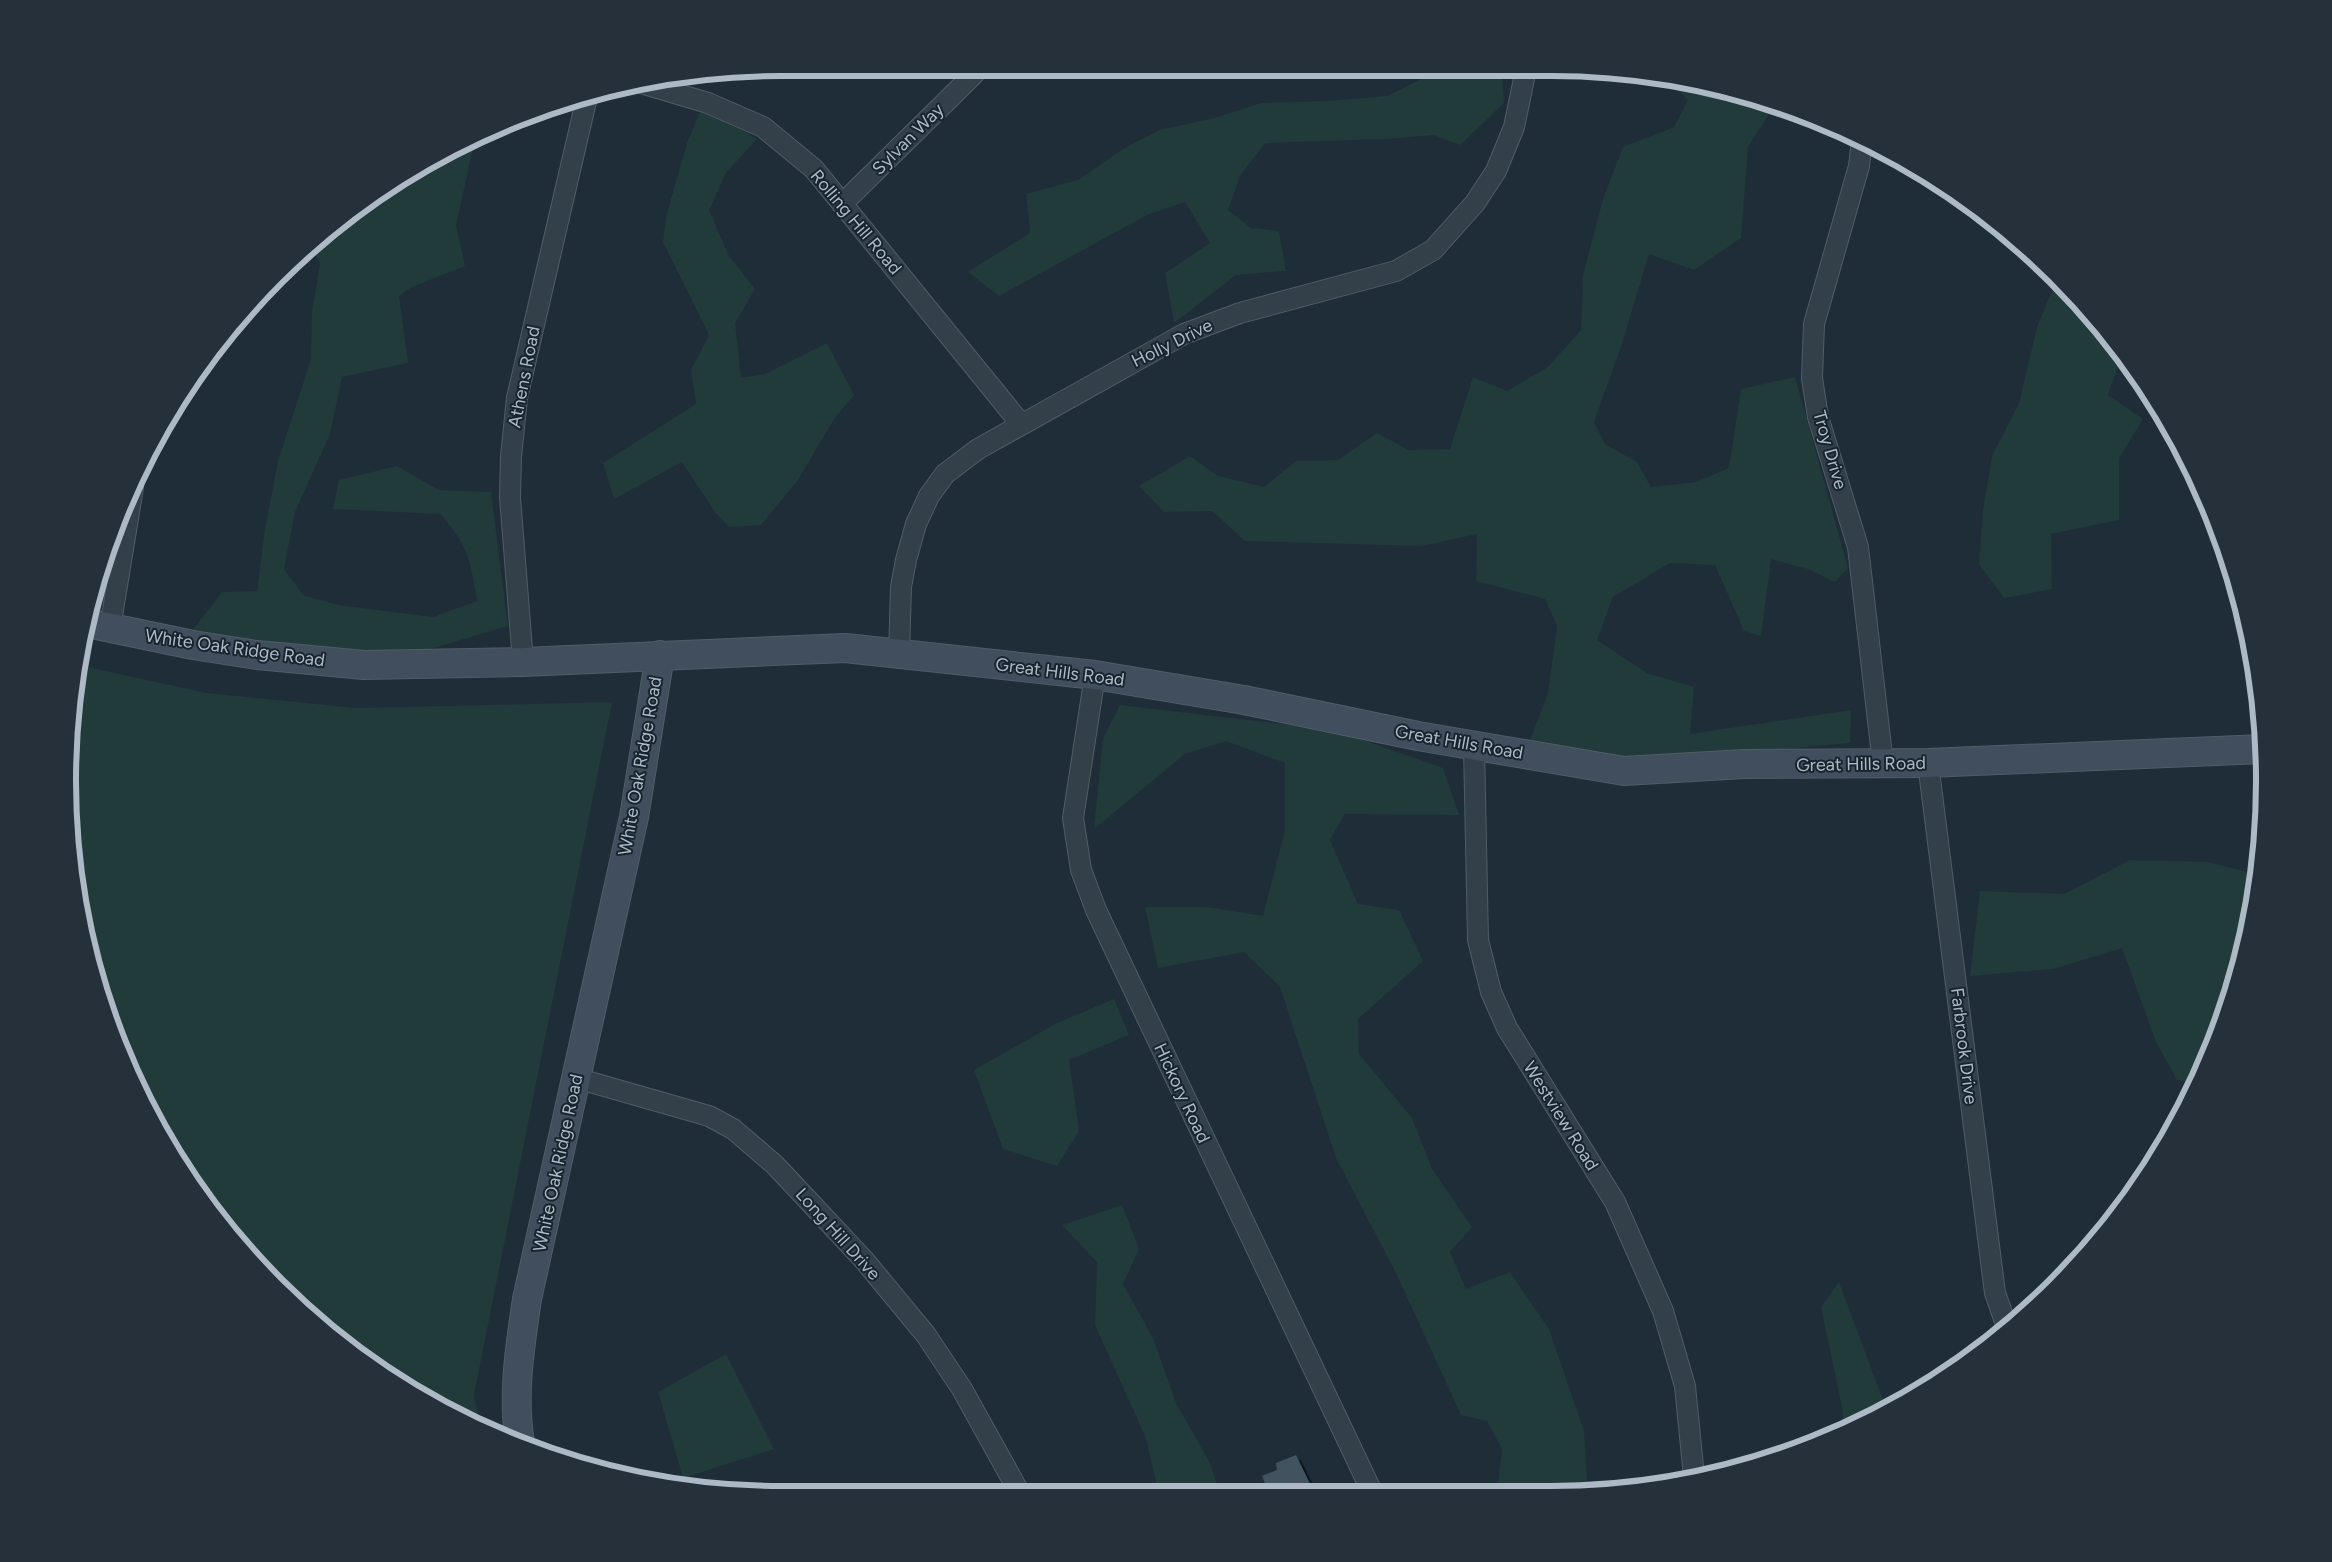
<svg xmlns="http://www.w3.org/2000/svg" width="2332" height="1562" font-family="Figtree,sans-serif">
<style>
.green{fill:#213a3a}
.building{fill:#425361;filter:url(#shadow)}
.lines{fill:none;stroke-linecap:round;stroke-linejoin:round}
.street-casing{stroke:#505d67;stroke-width:22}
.secondary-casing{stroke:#505d67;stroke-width:30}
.street{stroke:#333f49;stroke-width:20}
.secondary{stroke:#414e5d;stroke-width:28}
.labels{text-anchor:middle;stroke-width:4;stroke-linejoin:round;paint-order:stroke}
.street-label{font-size:18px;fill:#adbac6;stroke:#19242e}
.rim{fill:none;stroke:#adbac6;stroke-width:6}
</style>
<defs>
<filter id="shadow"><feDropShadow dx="4.5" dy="4.5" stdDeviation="0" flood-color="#0009"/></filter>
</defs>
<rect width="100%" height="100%" fill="#1f2d39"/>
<g class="green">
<path d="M1431,74H1502L1504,103L1460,145L1433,135L1386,139L1265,143L1240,176L1228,210L1251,228L1279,231L1286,271L1236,275L1174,323L1165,273L1210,243L1185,202L1147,215L999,296L968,272L1030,233L1026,194L1078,180L1123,149L1159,130L1211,119L1261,103L1326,101L1387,96Z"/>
<path d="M1665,78L1736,92L1774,106L1748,147L1741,238L1694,270L1649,254L1622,344L1594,422L1605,444L1637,462L1651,487L1696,482L1729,468L1741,389L1795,377L1848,568L1835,582L1808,569L1771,559L1761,636L1744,631L1715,565L1670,563L1613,597L1597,640L1647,673L1694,687L1690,734L1851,710L1850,743L1648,761L1527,748L1548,693L1557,626L1545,599L1476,581L1477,534L1422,546L1245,541L1212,511L1164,512L1139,486L1190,456L1218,476L1264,487L1296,461L1338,460L1377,433L1409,450L1450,449L1473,377L1507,391L1548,367L1581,330L1583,275L1603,199L1623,147L1674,127L1688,100Z"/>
<path d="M702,107L757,139L726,173L709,210L729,256L755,289L735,323L741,378L765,374L827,343L854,395L834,419L798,480L761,525L729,527L715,512L682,462L614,499L603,463L696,404L691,370L709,335L663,242L667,213L687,143Z"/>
<path d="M474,144L456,225L465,266L412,287L399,296L408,363L342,377L330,434L295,512L284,569L303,595L338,605L433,617L477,601C470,560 469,546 440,514L333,509L339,480L397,466L439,490L491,492L508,626L410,655L313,647L192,631L222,592L257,591L265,529L278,461L311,359L312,312L320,263L311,248L384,188Z"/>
<path d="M2056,281L2122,354L2108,395L2143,419L2119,458V520L2051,534L2052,589L2004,598L1979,564L1983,510L1992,456L2019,403L2037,327Z"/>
<path d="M78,665L207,693L356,708L612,702L474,1395L481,1427L466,1421L310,1317L244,1251L163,1138L92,965L69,828V735Z"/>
<path d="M1120,705L1335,730L1443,768L1459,815L1345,814L1330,840L1358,904L1399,910L1423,961L1358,1019L1359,1054L1412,1118L1432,1169L1472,1227L1450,1252L1466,1289L1510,1272L1549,1329L1584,1431L1588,1493L1497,1492L1502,1449L1487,1421L1461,1415L1396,1273L1336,1158L1280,987L1244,952L1158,968L1145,907H1207L1263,916L1285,830V763L1226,741L1185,754L1094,829L1103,738Z"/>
<path d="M2130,860L2208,862L2258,875L2227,1011L2194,1082L2177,1080L2156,1042L2122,948L2053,969L1970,976L1980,891L2064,894Z"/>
<path d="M1114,999L1129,1035L1069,1060L1079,1131L1057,1166L1003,1149L974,1070L1057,1023Z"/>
<path d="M1122,1205L1139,1249L1123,1284L1153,1338L1176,1403L1210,1463L1219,1491H1158L1146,1438L1095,1325L1097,1262L1062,1225Z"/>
<path d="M1839,1282L1883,1400L1895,1403L1866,1421L1843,1430V1412L1821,1307Z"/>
<path d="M726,1354L774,1449L683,1478L658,1392Z"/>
</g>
<path class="building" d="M1296,1455L1314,1492L1287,1491L1284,1484L1268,1491L1262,1476L1277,1470L1276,1463Z"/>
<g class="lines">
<g class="street-casing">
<g id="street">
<path d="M644,84L708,103L763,127L814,169L1021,424"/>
<path d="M1862,140L1859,166L1814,324L1812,378L1818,417L1858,547L1883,764"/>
<path d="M842,204L974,74"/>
<path d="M110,628L133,488"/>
<path d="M899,654L901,587L906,560L916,524L929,496L945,474L978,449L1184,334L1240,313L1396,271L1433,250L1475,203L1496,171L1514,127L1525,74"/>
<path d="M523,662L510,497L511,456L517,398L587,97"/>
<path d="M1095,675L1073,818L1081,870L1096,910L1372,1492"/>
<path d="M1474,746L1478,940L1491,992L1507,1028L1615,1202L1663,1311L1685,1386L1694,1477"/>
<path d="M1928,763L1995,1293L2007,1327"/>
<path d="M576,1078L709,1116L733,1129L775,1165L864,1260L926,1335L962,1389L1018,1490"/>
</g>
</g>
<g class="secondary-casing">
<g id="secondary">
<path d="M87,623L193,645L257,655L364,665L523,662L845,648L1095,675L1244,700L1418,736L1624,771L1744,764L1928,763L2263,749"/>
<path d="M520,1443C512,1395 520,1347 527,1299L634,817L660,655"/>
</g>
</g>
<use href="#street" class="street"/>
<use href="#secondary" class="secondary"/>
</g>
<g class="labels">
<g class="street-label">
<text transform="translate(908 139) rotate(-45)" y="6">Sylvan Way</text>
<text transform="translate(856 222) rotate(50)" y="6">Rolling Hill Road</text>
<text transform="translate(1172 343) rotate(-26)" y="6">Holly Drive</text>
<text transform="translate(524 377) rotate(-79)" y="6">Athens Road</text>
<text transform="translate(1830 450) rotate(74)" y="6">Troy Drive</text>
<text transform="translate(235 648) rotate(8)" y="6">White Oak Ridge Road</text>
<text transform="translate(1060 672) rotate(7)" y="6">Great Hills Road</text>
<text transform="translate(1459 742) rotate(10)" y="6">Great Hills Road</text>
<text transform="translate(1861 764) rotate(-1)" y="6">Great Hills Road</text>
<text transform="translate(640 766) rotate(-80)" y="6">White Oak Ridge Road</text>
<text transform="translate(1964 1046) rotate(83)" y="6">Farbrook Drive</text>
<text transform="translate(1182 1093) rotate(65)" y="6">Hickory Road</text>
<text transform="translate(1561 1116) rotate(58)" y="6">Westview Road</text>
<text transform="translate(558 1163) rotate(-78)" y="6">White Oak Ridge Road</text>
<text transform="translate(838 1234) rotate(48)" y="6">Long Hill Drive</text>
</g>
</g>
<path d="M0 0H2332V1562H0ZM781 76H1551A705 705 0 0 1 2256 781V781A705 705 0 0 1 1551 1486H781A705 705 0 0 1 76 781V781A705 705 0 0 1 781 76Z" fill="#25303a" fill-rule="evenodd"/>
<path class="rim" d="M781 76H1551A705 705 0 0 1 2256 781V781A705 705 0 0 1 1551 1486H781A705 705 0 0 1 76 781V781A705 705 0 0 1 781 76Z"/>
</svg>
